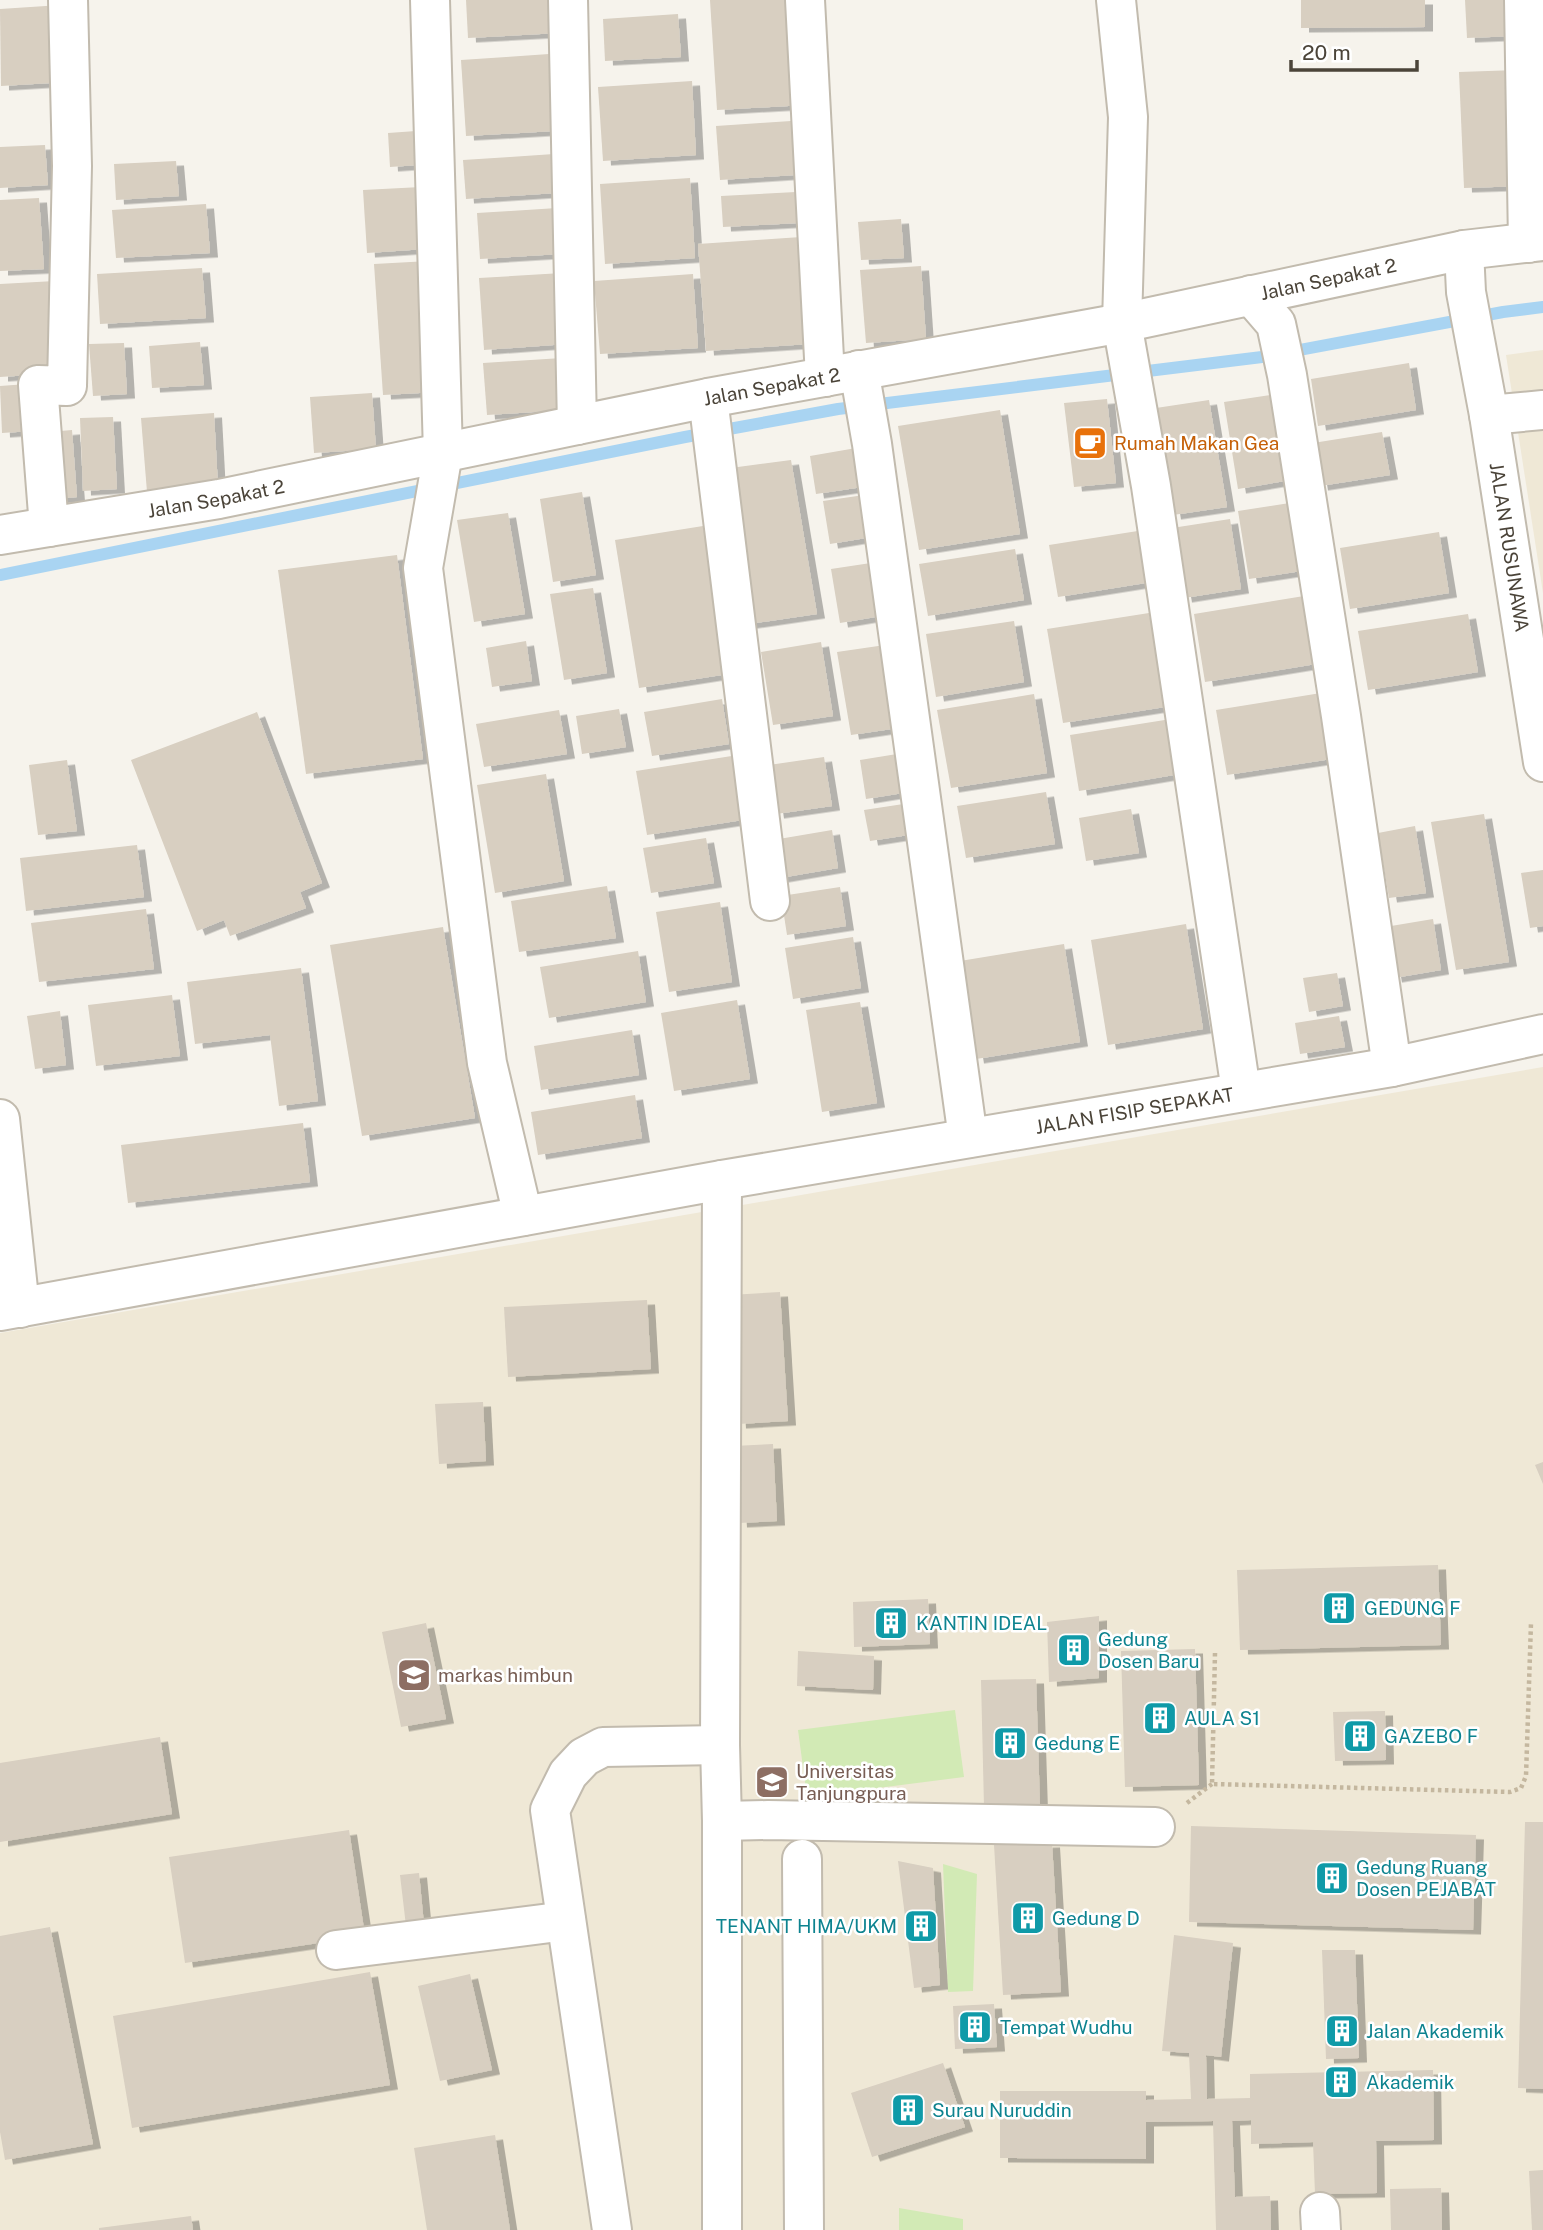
<svg xmlns="http://www.w3.org/2000/svg" width="1543" height="2230" font-family="'Public Sans',sans-serif">
<style>
.education{fill:#efe8d6}
.green{fill:#d2eab5}
.lines{fill:none;stroke-linecap:round;stroke-linejoin:round}
.stream{stroke:#a9d4f2;stroke-width:12}
.building{fill:#d8cfc1;filter:url(#shadow)}
.minor-casing{stroke:#c2bbae;stroke-width:42}
.path{stroke:#c4b79f;stroke-width:4.5;stroke-dasharray:3.5 3.5;stroke-linecap:butt}
.minor{stroke:#fff;stroke-width:38}
.labels{text-anchor:middle;stroke-width:5;stroke-linejoin:round;paint-order:stroke}
.street-label{font-size:19px;fill:#4b4439;stroke:#fff}
.food-label{font-size:19px;fill:#c56008;stroke:#fff;text-anchor:start}
.culture-label{font-size:19px;fill:#0d838f;stroke:#fff;text-anchor:start}
.education-label{font-size:19px;fill:#785e54;stroke:#fff;text-anchor:start}
</style>
<defs>
<filter id="shadow"><feDropShadow dx="8" dy="4.5" stdDeviation="0" flood-color="#0004"/></filter>
</defs>
<rect width="100%" height="100%" fill="#f6f3ec"/>
<g class="education">
<path d="M1543,350V593L1506,355Z"/>
<path d="M1543,1067V2230H0V1333Z"/>
</g>
<g class="green">
<path d="M955,1710L964,1777L807,1797L798,1730Z"/>
<path d="M943,1864L977,1874L973,1991L948,1992Z"/>
<path d="M899,2208L963,2219V2230H899Z"/>
</g>
<g class="lines">
<path class="stream" d="M0,575L685,437L838,409L1262,357L1503,312L1543,307"/>
</g>
<g class="building">
<path d="M466,0H557L559,33L468,38Z"/>
<path d="M710,0H799L806,105L717,110Z"/>
<path d="M1301,0H1425V27L1301,28Z"/>
<path d="M1465,0H1513L1514,36L1467,38Z"/>
<path d="M61,5L67,82L1,86L0,9Z"/>
<path d="M678,14L681,57L605,61L603,19Z"/>
<path d="M549,54L554,131L466,136L461,60Z"/>
<path d="M1517,70L1523,186L1464,188L1459,72Z"/>
<path d="M692,81L696,155L603,161L598,87Z"/>
<path d="M791,121L795,175L720,180L716,126Z"/>
<path d="M416,131L418,165L390,167L388,133Z"/>
<path d="M45,145L48,185L0,188V147Z"/>
<path d="M554,154L556,193L466,199L463,160Z"/>
<path d="M176,161L179,196L116,200L114,164Z"/>
<path d="M690,178L695,258L605,264L600,184Z"/>
<path d="M421,187L425,249L367,253L363,190Z"/>
<path d="M796,192L798,223L723,227L721,196Z"/>
<path d="M39,198L44,269L0,271V200Z"/>
<path d="M206,204L210,253L116,258L112,210Z"/>
<path d="M557,208L560,254L480,259L477,213Z"/>
<path d="M901,219L904,258L861,260L858,222Z"/>
<path d="M801,237L809,344L706,351L698,244Z"/>
<path d="M429,261L438,392L383,395L374,264Z"/>
<path d="M921,266L926,339L866,343L860,270Z"/>
<path d="M202,268L206,318L100,324L97,274Z"/>
<path d="M562,273L567,344L484,350L479,278Z"/>
<path d="M693,274L698,348L600,354L594,281Z"/>
<path d="M55,281L61,373L0,377V284Z"/>
<path d="M200,342L204,385L152,388L149,346Z"/>
<path d="M124,343L127,394L93,396L89,344Z"/>
<path d="M562,358L566,410L487,415L483,363Z"/>
<path d="M1409,363L1416,410L1318,426L1311,379Z"/>
<path d="M27,384L31,431L2,433L0,386Z"/>
<path d="M372,393L376,449L314,453L310,397Z"/>
<path d="M1277,394L1291,480L1238,489L1224,402Z"/>
<path d="M1107,399L1116,483L1074,487L1064,403Z"/>
<path d="M1209,400L1227,507L1173,515L1156,408Z"/>
<path d="M1000,410L1020,534L919,550L898,426Z"/>
<path d="M214,413L218,487L147,492L141,418Z"/>
<path d="M113,417L117,489L83,491L80,418Z"/>
<path d="M72,430L77,497L55,499L49,432Z"/>
<path d="M1382,432L1390,475L1320,486L1313,443Z"/>
<path d="M862,447L869,486L816,494L810,456Z"/>
<path d="M791,460L817,614L749,624L723,469Z"/>
<path d="M582,492L596,575L553,582L540,499Z"/>
<path d="M871,494L878,536L830,544L823,501Z"/>
<path d="M1296,502L1308,570L1249,579L1238,511Z"/>
<path d="M508,513L525,614L474,622L457,520Z"/>
<path d="M1230,519L1241,589L1184,598L1172,528Z"/>
<path d="M703,526L728,674L639,688L615,540Z"/>
<path d="M1144,530L1152,582L1058,597L1049,545Z"/>
<path d="M1439,532L1449,593L1350,609L1340,548Z"/>
<path d="M1015,549L1024,600L928,616L919,564Z"/>
<path d="M397,555L423,759L306,774L278,570Z"/>
<path d="M884,561L893,614L840,623L831,569Z"/>
<path d="M593,588L607,673L564,680L550,594Z"/>
<path d="M1304,596L1316,664L1205,682L1194,614Z"/>
<path d="M1149,613L1165,707L1063,723L1047,629Z"/>
<path d="M1468,614L1478,672L1368,690L1358,631Z"/>
<path d="M1014,621L1024,682L936,697L926,634Z"/>
<path d="M526,641L532,681L492,687L486,648Z"/>
<path d="M821,642L833,716L773,725L761,652Z"/>
<path d="M892,644L905,727L851,735L837,652Z"/>
<path d="M1327,692L1338,758L1227,775L1216,710Z"/>
<path d="M1034,694L1047,773L951,788L937,710Z"/>
<path d="M722,699L729,744L652,756L644,712Z"/>
<path d="M619,709L626,747L582,754L576,716Z"/>
<path d="M559,710L567,754L484,767L476,724Z"/>
<path d="M257,712L322,883L300,892L306,908L230,936L224,920L197,931L131,760Z"/>
<path d="M1171,719L1180,774L1079,791L1070,735Z"/>
<path d="M897,754L903,793L866,799L860,760Z"/>
<path d="M738,755L749,819L647,835L636,771Z"/>
<path d="M824,757L832,806L776,814L769,765Z"/>
<path d="M67,760L77,831L38,835L29,765Z"/>
<path d="M546,774L564,881L495,893L477,785Z"/>
<path d="M1046,792L1055,844L966,858L957,806Z"/>
<path d="M910,803L915,834L870,841L864,810Z"/>
<path d="M1131,809L1139,853L1086,861L1079,818Z"/>
<path d="M1484,814L1509,962L1456,970L1431,822Z"/>
<path d="M1415,826L1426,893L1389,898L1378,833Z"/>
<path d="M832,830L838,868L780,878L773,840Z"/>
<path d="M706,838L714,883L651,893L643,848Z"/>
<path d="M137,845L144,897L26,911L20,858Z"/>
<path d="M1543,870V926L1530,928L1521,873Z"/>
<path d="M607,886L616,938L519,952L511,901Z"/>
<path d="M840,887L846,926L787,935L781,896Z"/>
<path d="M720,902L732,982L669,992L656,912Z"/>
<path d="M146,909L154,969L39,982L31,923Z"/>
<path d="M1433,919L1441,970L1394,978L1385,927Z"/>
<path d="M1186,924L1203,1029L1108,1045L1091,940Z"/>
<path d="M443,927L475,1118L362,1136L330,945Z"/>
<path d="M853,937L861,988L793,999L785,948Z"/>
<path d="M1064,944L1080,1042L976,1059L960,961Z"/>
<path d="M638,951L646,1002L549,1018L540,967Z"/>
<path d="M301,968L318,1101L279,1106L270,1035L195,1044L187,982Z"/>
<path d="M1337,973L1343,1006L1309,1012L1303,978Z"/>
<path d="M172,995L180,1056L96,1066L88,1005Z"/>
<path d="M737,1000L750,1079L674,1091L661,1013Z"/>
<path d="M860,1002L877,1103L822,1112L806,1010Z"/>
<path d="M60,1011L66,1065L35,1069L27,1016Z"/>
<path d="M1339,1016L1345,1047L1300,1054L1295,1023Z"/>
<path d="M632,1030L639,1075L541,1090L534,1046Z"/>
<path d="M635,1095L642,1138L538,1155L531,1112Z"/>
<path d="M303,1123L310,1182L128,1203L121,1145Z"/>
<path d="M780,1292L788,1421L738,1424L730,1295Z"/>
<path d="M647,1300L651,1369L508,1377L504,1307Z"/>
<path d="M483,1402L486,1461L439,1464L435,1404Z"/>
<path d="M773,1444L777,1521L739,1523L734,1446Z"/>
<path d="M1543,1462V1484L1535,1465Z"/>
<path d="M1438,1565L1441,1645L1240,1650L1237,1570Z"/>
<path d="M928,1599L930,1644L854,1647L853,1602Z"/>
<path d="M1099,1616V1678L1049,1682L1047,1622Z"/>
<path d="M426,1623L446,1719L401,1727L382,1632Z"/>
<path d="M1195,1649L1199,1785L1125,1787L1121,1651Z"/>
<path d="M798,1651L874,1656L873,1690L797,1686Z"/>
<path d="M1036,1679L1040,1806L984,1807L981,1680Z"/>
<path d="M1385,1711L1386,1760L1335,1761L1333,1712Z"/>
<path d="M160,1737L172,1814L0,1842V1763Z"/>
<path d="M1525,1822H1543V2089L1518,2088Z"/>
<path d="M1191,1826L1476,1835L1473,1930L1189,1922Z"/>
<path d="M349,1830L365,1936L185,1963L169,1857Z"/>
<path d="M1052,1843L1061,1992L1003,1995L994,1845Z"/>
<path d="M898,1861L933,1868L940,1985L914,1988Z"/>
<path d="M419,1873L424,1925L406,1926L400,1875Z"/>
<path d="M50,1927L93,2144L5,2160L0,2132V1936Z"/>
<path d="M1174,1935L1233,1943L1221,2057L1206,2055L1207,2099L1250,2098V2074L1433,2070L1434,2140L1376,2141L1377,2193L1315,2194L1313,2142L1251,2144V2120L1232,2121L1235,2197L1270,2196L1271,2230H1216L1213,2121L1146,2122V2159L1000,2158V2091H1146V2100L1191,2099L1189,2053L1162,2051Z"/>
<path d="M1322,1950H1355L1359,2058L1326,2059Z"/>
<path d="M370,1972L390,2085L132,2128L113,2016Z"/>
<path d="M470,1974L492,2070L440,2081L418,1986Z"/>
<path d="M994,2004L997,2047L955,2049L953,2006Z"/>
<path d="M943,2063L965,2127L872,2157L851,2093Z"/>
<path d="M495,2135L510,2230H427L414,2148Z"/>
<path d="M1543,2170V2230H1532L1529,2171Z"/>
<path d="M1441,2188L1442,2230H1391L1390,2189Z"/>
<path d="M191,2216L193,2230H99V2228Z"/>
</g>
<g class="lines">
<g class="minor-casing">
<g id="minor">
<path d="M430,0L443,453L423,568L487,1063L523,1216"/>
<path d="M568,0L577,425"/>
<path d="M805,0L825,377"/>
<path d="M1116,0L1128,117L1122,323L1151,486L1241,1091"/>
<path d="M1524,0L1528,243"/>
<path id="s1" d="M1464,250L1466,292L1489,415L1543,762"/>
<path d="M1251,295L1276,324L1287,375L1341,716L1392,1067"/>
<path d="M859,370L872,444L968,1138"/>
<path d="M708,398L770,901"/>
<path d="M1489,415L1543,410"/>
<path d="M49,527L38,385L67,386L72,166L68,0"/>
<path id="s2" d="M0,535L219,499L708,398L1122,323L1464,250L1543,241"/>
<path d="M0,1119L20,1308"/>
<path d="M722,1180L720,1745L722,1821V2230"/>
<path id="s3" d="M0,1311L722,1180L1392,1067L1543,1034"/>
<path d="M722,1821L768,1820L1155,1827"/>
<path d="M802,1859L804,2230"/>
<path d="M336,1950L566,1921"/>
<path d="M1320,2212L1321,2230"/>
<path d="M612,2230L550,1810L568,1774L584,1757L603,1747L720,1745"/>
</g>
</g>
<g class="path">
<path d="M1215,1653L1212,1784L1510,1792L1521,1788L1526,1776L1531,1623"/>
<path d="M1187,1803L1212,1784"/>
</g>
<use href="#minor" class="minor"/>
</g>
<defs>
<g id="cafe-square" transform="scale(1.75)"><rect x="-9" y="-9" width="18" height="18" rx="4" fill="#e8710a" stroke="#fff"/><path d="M-5.5-4.5H6V0H3Q3 3.5 0 3.5H-2.5Q-5.5 3.5-5.5 0ZM3-3.2v2h1.7v-2ZM-6 4.5H4V6H-6Z" fill="#fff"/></g>
<g id="building-square" transform="scale(1.75)"><rect x="-9" y="-9" width="18" height="18" rx="4" fill="#0f9aa8" stroke="#fff"/><path d="M-4-6H4V6H1V3H-1V6H-4ZM-2.5-4.3h1.7v1.8h-1.7ZM.8-4.3h1.7v1.8H.8ZM-2.5-1h1.7V.8h-1.7ZM.8-1h1.7V.8H.8Z" fill="#fff"/></g>
<g id="university-square" transform="scale(1.75)"><rect x="-9" y="-9" width="18" height="18" rx="4" fill="#8d6e63" stroke="#fff"/><path d="M0-5L7-2L0 1L-7-2ZM-4 1L0 2.5L4 1V4Q0 6-4 4Z" fill="#fff"/></g>
</defs>
<g fill-rule="evenodd">
<use href="#cafe-square" x="1090" y="443"/>
<use href="#building-square" x="1339" y="1608"/>
<use href="#building-square" x="891" y="1623"/>
<use href="#building-square" x="1074" y="1650"/>
<use href="#university-square" x="414" y="1675"/>
<use href="#building-square" x="1160" y="1718"/>
<use href="#building-square" x="1360" y="1736"/>
<use href="#building-square" x="1010" y="1743"/>
<use href="#university-square" x="772" y="1782"/>
<use href="#building-square" x="1332" y="1878"/>
<use href="#building-square" x="1028" y="1918"/>
<use href="#building-square" x="921" y="1926"/>
<use href="#building-square" x="975" y="2027"/>
<use href="#building-square" x="1342" y="2031"/>
<use href="#building-square" x="1341" y="2082"/>
<use href="#building-square" x="908" y="2110"/>
</g>
<g class="labels">
<g class="street-label">
<text dy="7" stroke="none"><textPath href="#s2" startOffset="1353">Jalan Sepakat 2</textPath></text>
<text dy="7" stroke="none"><textPath href="#s2" startOffset="786">Jalan Sepakat 2</textPath></text>
<text dy="7" stroke="none"><textPath href="#s2" startOffset="219">Jalan Sepakat 2</textPath></text>
<text dy="7" stroke="none"><textPath href="#s1" startOffset="301">JALAN RUSUNAWA</textPath></text>
<text dy="7" stroke="none"><textPath href="#s3" startOffset="1152">JALAN FISIP SEPAKAT</textPath></text>
</g>
<g class="food-label">
<text x="1114" y="450">Rumah Makan Gea</text>
</g>
<g class="culture-label">
<text x="1364" y="1615">GEDUNG F</text>
<text x="916" y="1630">KANTIN IDEAL</text>
<text x="1098" y="1646">Gedung<tspan x="1098" dy="22">Dosen Baru</tspan></text>
<text x="1184" y="1725">AULA S1</text>
<text x="1384" y="1743">GAZEBO F</text>
<text x="1034" y="1750">Gedung E</text>
<text x="1356" y="1874">Gedung Ruang<tspan x="1356" dy="22">Dosen PEJABAT</tspan></text>
<text x="1052" y="1925">Gedung D</text>
<text x="897" y="1933" text-anchor="end">TENANT HIMA/UKM</text>
<text x="1000" y="2034">Tempat Wudhu</text>
<text x="1366" y="2038">Jalan Akademik</text>
<text x="1366" y="2089">Akademik</text>
<text x="932" y="2117">Surau Nuruddin</text>
</g>
<g class="education-label">
<text x="438" y="1682">markas himbun</text>
<text x="796" y="1778">Universitas<tspan x="796" dy="22">Tanjungpura</tspan></text>
</g>
</g>
<path d="M1291 60v10h126v-10" fill="none" stroke="#4b4439" stroke-width="3.5"/>
<text x="1302" y="60" font-size="21" fill="#4b4439" stroke="#ffffff" stroke-width="5" paint-order="stroke">20 m</text>
</svg>
